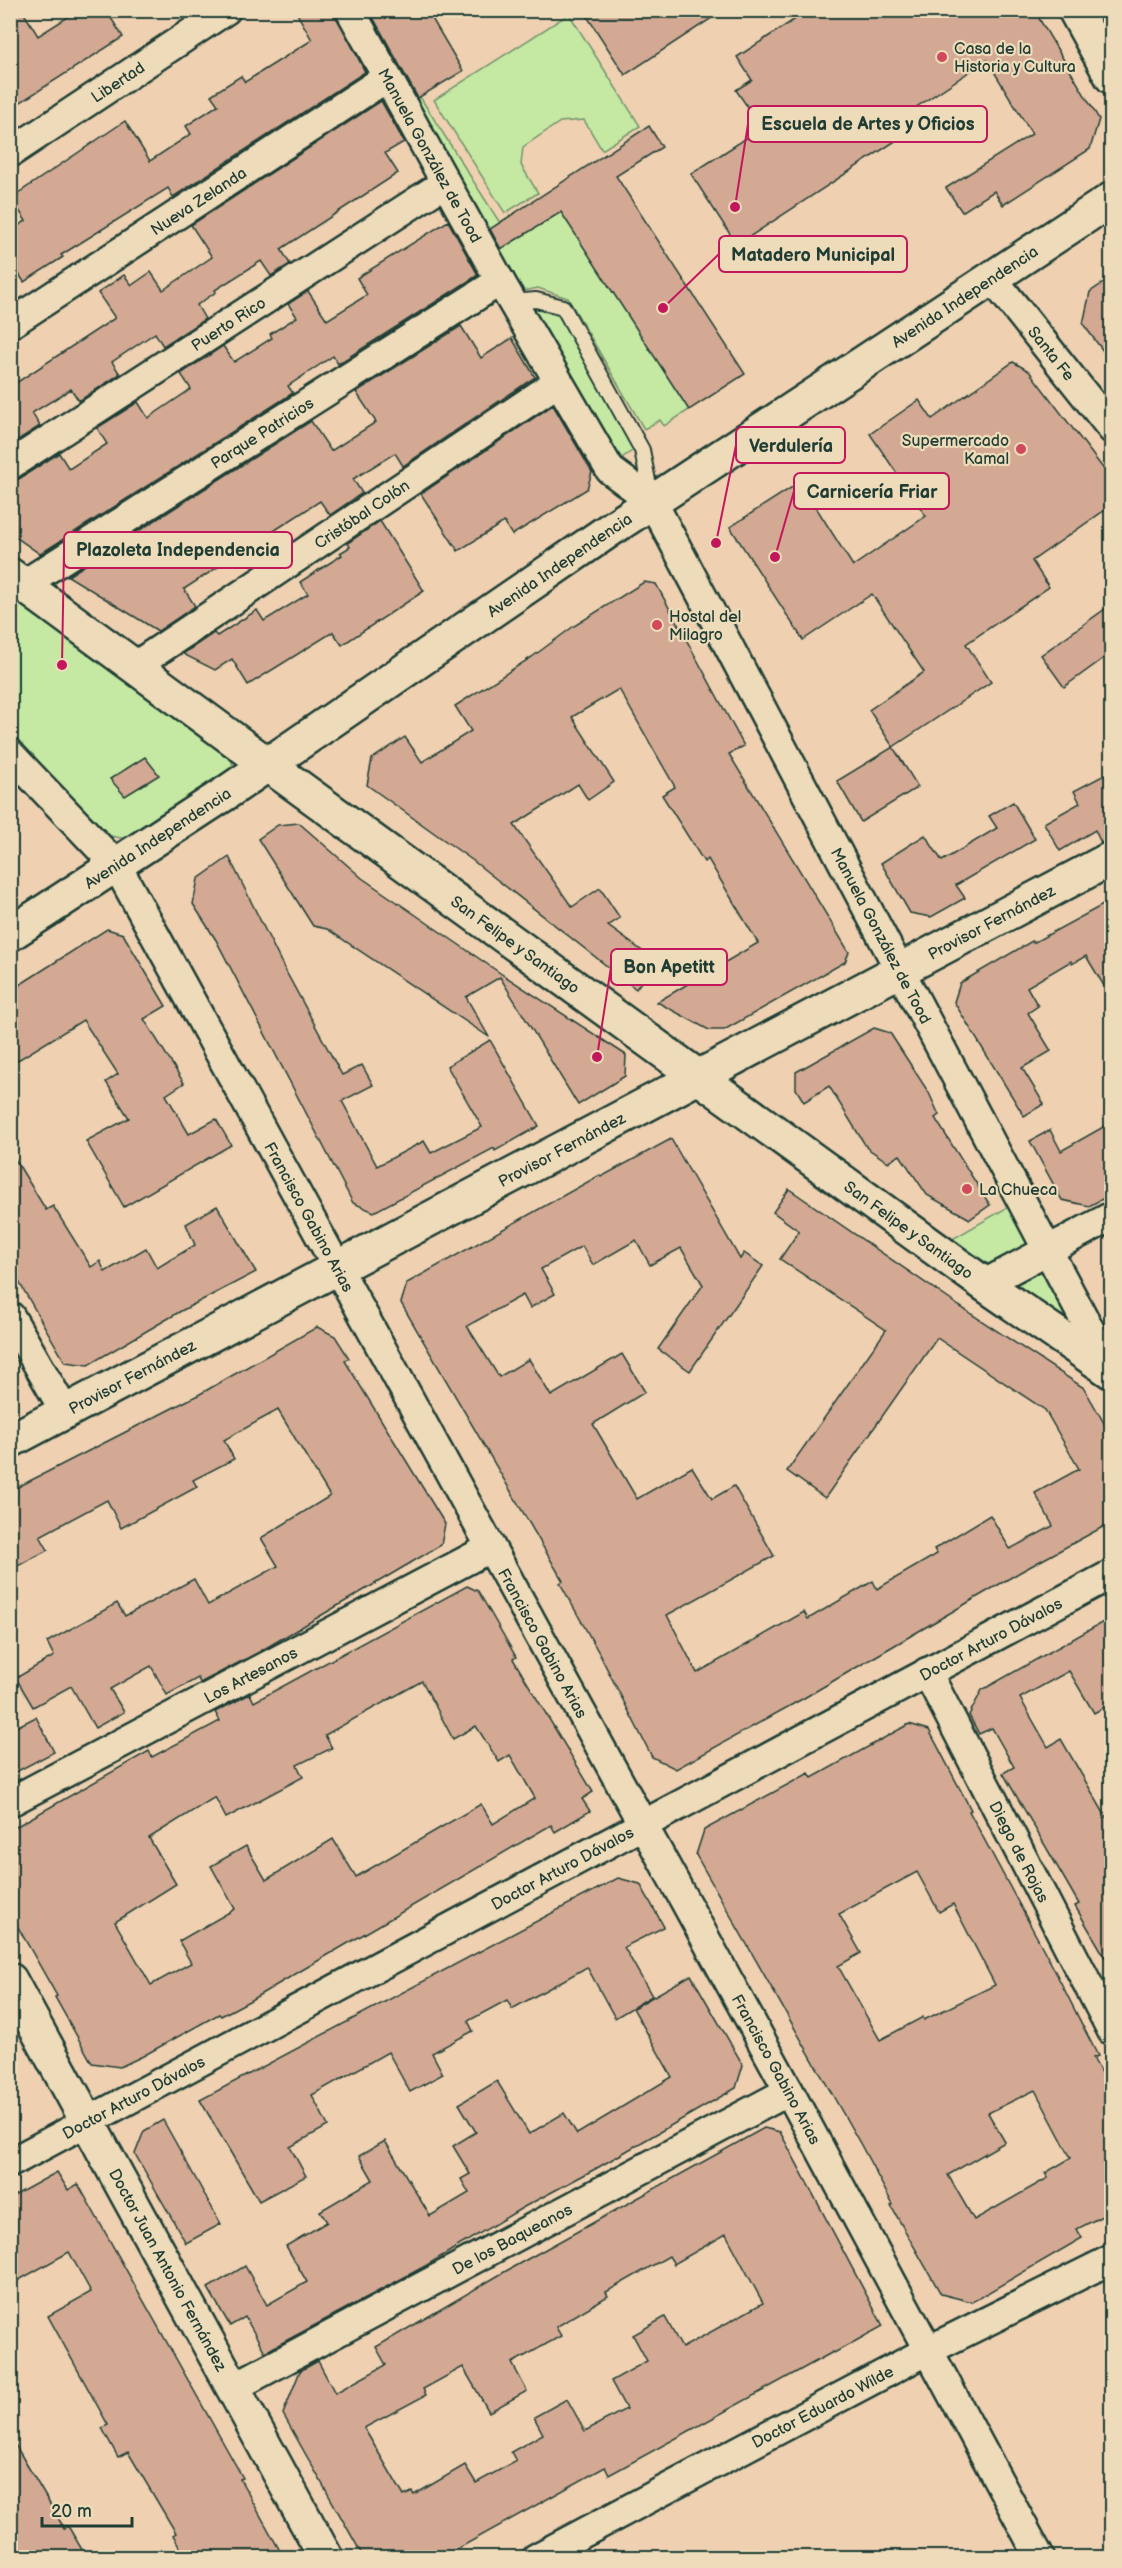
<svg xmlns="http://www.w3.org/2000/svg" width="1122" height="2568" font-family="'Balsamiq Sans',sans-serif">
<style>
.green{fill:#c5e9a3;stroke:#72936c;stroke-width:1.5}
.building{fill:#d3a993;stroke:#1f3d34;stroke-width:1.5;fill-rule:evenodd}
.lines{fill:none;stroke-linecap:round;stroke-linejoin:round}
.service-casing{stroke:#1f3d34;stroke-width:18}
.minor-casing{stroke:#1f3d34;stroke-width:33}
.tertiary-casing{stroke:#1f3d34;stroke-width:38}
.secondary-casing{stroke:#1f3d34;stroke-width:38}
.service{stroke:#eedbb9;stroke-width:14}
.minor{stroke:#eedbb9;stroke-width:28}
.tertiary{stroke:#eedbb9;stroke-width:33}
.secondary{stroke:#eedbb9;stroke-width:33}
.poi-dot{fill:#d1495b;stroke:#eedbb9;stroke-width:2}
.labels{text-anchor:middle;stroke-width:4.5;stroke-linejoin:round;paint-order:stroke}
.poi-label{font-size:16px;fill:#1f3d34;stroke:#eedbb9;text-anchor:start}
.street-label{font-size:16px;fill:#1f3d34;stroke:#eedbb9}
.leader{fill:none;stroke:#c2185b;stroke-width:2}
.callout-dot{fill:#c2185b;stroke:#eedbb9;stroke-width:2}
.callout{fill:#eedbb9;stroke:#c2185b;stroke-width:2}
.callout-label{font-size:18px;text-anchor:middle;font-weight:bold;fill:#1f3d34}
</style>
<rect width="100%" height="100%" fill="#efd1b2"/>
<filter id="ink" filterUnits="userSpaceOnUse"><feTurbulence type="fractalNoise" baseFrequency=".0167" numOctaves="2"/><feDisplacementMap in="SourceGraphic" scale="12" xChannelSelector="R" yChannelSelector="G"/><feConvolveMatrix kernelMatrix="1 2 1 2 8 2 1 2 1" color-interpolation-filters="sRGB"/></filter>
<g filter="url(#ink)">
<g class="green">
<path d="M569,14L640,126L602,150L584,120L560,122L523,147L521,165L538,193L505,213L434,100Z"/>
<path d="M420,97L512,242L561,212L689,410L664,426L660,420L644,429L568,298L538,288L518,292L409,103Z"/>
<path d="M535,308L559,316L635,449L611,465L521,310Z"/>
<path d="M11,589L231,749L233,772L127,839L99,834L11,740Z"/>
<path d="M1015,1203L1098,1357L942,1245Z"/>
</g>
<g class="building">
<path d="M10,10H22L38,36L79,10H106L123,37L10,109Z"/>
<path d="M295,10H334L365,72L173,197L168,188L61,255L63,257L24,282L10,260V231L26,221L11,198L125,121L150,161L191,134L186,126L218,105L211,95L241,76L245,82L312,40Z"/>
<path d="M369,10H427L463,71L418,98Z"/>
<path d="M583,10H724L625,75Z"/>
<path d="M809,10H1034L1099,119L1090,149L1003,205L994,191L962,212L946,188L1032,134L987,60L894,122L903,136L737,245L691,174L762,128L736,90L752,80L737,57Z"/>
<path d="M381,101L404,142L385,153L398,173L281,249L290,264L271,276L261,261L215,290L216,292L197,305L205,319L163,346L155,333L112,362L120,374L79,401L71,389L32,413L40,426L10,445V381L13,385L115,318L98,293L124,275L132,285L151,272L163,290L212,257L191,225Z"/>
<path d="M649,126L662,147L616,176L745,374L689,410L561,212L501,249L490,229Z"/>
<path d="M448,221L478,275L338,364L333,356L288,386L293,393L40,554L10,533V481L19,479L59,453L69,469L107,444L97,428L138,402L148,418L191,389L181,374L223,346L234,362L272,338L270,334L297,317L288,304L308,291L327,320L367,295L357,278Z"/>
<path d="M1112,277V363L1083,324L1090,292Z"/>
<path d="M461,326L481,358L512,338L535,377L403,466L395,453L353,479L362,493L330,515L320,501L184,589L195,606L158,631L68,576L311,421L331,451L376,422L356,392Z"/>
<path d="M1013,362L1029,371L1112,480V505L1032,561L1049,587L966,644L991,682L893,747L869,710L924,672L872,594L803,640L730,527L800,482L853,566L926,516L870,434L919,400L932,419Z"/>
<path d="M553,405L592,472L587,489L512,535L504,522L458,551L421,494Z"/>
<path d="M380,521L424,591L342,645L333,632L248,685L232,659L215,670L183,654L214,633L217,636L257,610L264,621L308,594L300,582L342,555L340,553L350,547L348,543Z"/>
<path d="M644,582L656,584L744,746L729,754L849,952L845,962L724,1030H709L657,1002L758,943L708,859L704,862L662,795L675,787L619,689L572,717L614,782L588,800L578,784L514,825L572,907L600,888L620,918L608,926L656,961L636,989L472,860L367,785L372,759L405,737L422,762L471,731L455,706L532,657L574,626Z"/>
<path d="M1112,604V652L1064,687L1041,655Z"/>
<path d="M893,747L918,787L861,822L837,781Z"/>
<path d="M145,757L159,775L125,796L110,779Z"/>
<path d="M1112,771V839L1101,843L1095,830L1060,851L1044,823L1080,803L1074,791Z"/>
<path d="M1013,802L1035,839L956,885L965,898L931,917L910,913L881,863L925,835L942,861L997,828L989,816Z"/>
<path d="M299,823L362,878L503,975L626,1055L625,1076L578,1105L500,977L466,997L489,1037L327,929L313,926L258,839L278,825Z"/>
<path d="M229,857L284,968L342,1075L362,1065L373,1085L342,1101L377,1166L424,1141L431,1153L482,1127L447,1066L490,1040L539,1126L495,1151L494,1148L374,1212L353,1203L216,940L193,904L198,879Z"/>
<path d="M1112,900V999L1086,956L1072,964L1071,961L1027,987L1038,1006L1028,1013L1051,1051L1022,1068L1044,1104L1024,1116L954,1002L960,983L1032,941L1033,943Z"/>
<path d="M107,929L123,934L166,1006L144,1019L184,1083L166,1095L189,1134L216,1119L231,1145L124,1207L86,1141L129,1118L106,1082L118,1074L83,1020L10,1065V991Z"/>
<path d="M874,1028L890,1033L929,1093L939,1115L935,1118L990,1205L970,1219L927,1195L900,1155L888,1162L867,1148L829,1086L804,1102L796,1089V1072Z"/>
<path d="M1112,1122V1194L1089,1206L1062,1200L1030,1141L1050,1130L1061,1151Z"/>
<path d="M671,1139L740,1259L744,1253L763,1266L690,1371L658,1349L703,1285L681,1248L650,1265L636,1240L593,1265L582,1246L541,1269L555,1294L530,1308L523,1295L467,1326L499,1377L529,1359L551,1396L622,1354L645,1392L593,1424L637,1499L692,1467L712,1499L734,1486L774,1556L667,1615L697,1673L804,1612L808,1619L873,1581L877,1589L937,1554L934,1549L990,1515L1010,1549L1053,1526L1035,1493L1079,1469L1045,1410L937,1338L825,1498L787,1471L886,1330L780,1259L799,1231L773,1212L789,1189L959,1306L1084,1388L1112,1437V1522L1022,1571L804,1698L676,1769L652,1757L599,1653L560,1583L563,1581L401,1303L407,1283L600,1175L601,1177Z"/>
<path d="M10,1151L46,1210L53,1206L91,1267L100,1261L105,1272L146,1248L157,1268L195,1245L186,1224L217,1206L256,1272L181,1311L88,1365L65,1362L10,1266Z"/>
<path d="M317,1327L335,1336L349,1358L345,1361L445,1524L441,1545L259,1652L200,1683L198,1678L167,1695L151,1666L110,1689L124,1712L95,1728L71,1686L33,1707L16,1678L54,1656L47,1642L117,1603L125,1616L194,1579L208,1605L278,1566L261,1538L330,1496L278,1410L224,1440L234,1459L193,1480L197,1487L121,1528L107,1500L40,1536L48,1550L10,1570V1491L200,1394Z"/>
<path d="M467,1586L478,1591L516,1657L513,1659L593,1792L582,1799L590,1811L555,1832L551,1825L249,2001L221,2016L219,2014L143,2056L120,2067L92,2063L55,1997L57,1996L10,1913V1830L149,1751L152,1757L220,1721L215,1712L250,1694L254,1702ZM422,1681L453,1739L476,1726L499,1762L510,1755L535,1798L493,1824L481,1804L356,1877L333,1839L266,1880L246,1846L211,1866L235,1909L179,1941L191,1963L151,1985L115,1922L176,1884L149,1838L215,1797L226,1818L303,1777L297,1765L332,1748L325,1735Z"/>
<path d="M1112,1617V1703L1094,1713L1069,1671L1020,1698L1048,1747L1061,1739L1112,1827V1969L1075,1906L1079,1904L1003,1773L1014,1767L992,1728L979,1734L969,1715L982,1690Z"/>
<path d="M36,1717L54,1752L10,1775V1730Z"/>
<path d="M909,1724L929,1730L971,1810L969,1811L1053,1967L1098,2056L1093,2058L1112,2093V2211L1077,2229L1082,2238L972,2302L941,2294L891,2206L893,2205L861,2145L696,1855L704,1830L809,1773L812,1778ZM917,1872L939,1912L953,1904L995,1985L924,2020L923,2017L880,2040L838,1966L861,1953L839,1914ZM1035,2090L1071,2158L1045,2173L1048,2178L974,2220L948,2175L1005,2142L988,2113Z"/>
<path d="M618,1878L640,1884L664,1927L624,1947L652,1996L615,2018L587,1967L512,2009L507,2000L468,2021L473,2031L432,2053L443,2074L410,2092L388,2052L312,2095L328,2126L290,2147L306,2176L259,2201L200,2100Z"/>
<path d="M691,1975L743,2065L736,2088L597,2168L522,2208L427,2265L265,2352L245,2317L230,2326L208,2288L245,2266L267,2305L307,2282L286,2246L327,2222L320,2211L373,2180L359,2156L385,2141L430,2216L469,2193L461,2179L470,2174L453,2146L476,2132L459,2104L497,2081L529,2134L564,2113L577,2134L672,2077L633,2008Z"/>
<path d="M163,2120L221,2224L186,2243L135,2154L144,2131Z"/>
<path d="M764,2128L780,2132L883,2326L834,2353L833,2352L609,2475L605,2467L441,2558H364L283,2414L300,2371L318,2361L335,2393L386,2365L376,2347L506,2271ZM726,2234L763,2303L682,2348L665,2317L633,2335L647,2361L611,2381L626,2409L585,2431L567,2399L534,2417L543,2434L511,2452L516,2461L476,2483L465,2465L414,2495L412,2492L404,2496L364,2428L426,2395L423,2389L463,2367L489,2412L527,2391L512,2363L561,2336L556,2327L608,2296L606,2292L669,2256L674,2264Z"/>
<path d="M57,2172L68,2190L78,2184L243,2478L240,2479L284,2558H186L173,2535L176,2533L128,2452L118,2457L102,2428L108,2425L48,2316L91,2292L69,2252L10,2285V2198Z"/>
<path d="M10,2436L64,2528L68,2526L87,2558H10Z"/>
</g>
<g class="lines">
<g class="service-casing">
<path id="service" d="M512,302L536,300L563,307L642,450L651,496"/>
</g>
<g class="minor-casing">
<g id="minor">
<path id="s1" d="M350,10L500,281L610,470L652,501L1112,1372"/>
<path id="s2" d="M10,153L226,10"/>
<path id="s3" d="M992,278L1112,429"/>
<path id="s4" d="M10,324L386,78"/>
<path id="s5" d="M10,465L445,183"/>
<path id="s6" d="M24,584L500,281"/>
<path id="s7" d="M135,666L558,382"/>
<path id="s8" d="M10,754L117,866L789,2091L1040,2558"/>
<path d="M984,1284L1112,1216"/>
<path d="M10,1316L65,1412"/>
<path id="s9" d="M927,1672L1112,2031"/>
<path id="s10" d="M10,1802L490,1548"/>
<path id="s11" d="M10,2163L1112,1574"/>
<path id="s12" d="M234,2387L789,2091"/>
<path id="s13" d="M536,2558L929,2350L1112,2259"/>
</g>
</g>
<g class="tertiary-casing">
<g id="tertiary">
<path d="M1075,10L1112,77"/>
<path id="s14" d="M10,575L267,764L984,1284L1112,1372"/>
<path id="s15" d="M10,1441L1112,858"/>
<path id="s16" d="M10,1980L326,2558"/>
</g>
</g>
<g class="secondary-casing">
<g id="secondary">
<path id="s17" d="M10,934L226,793L611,529L1112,199"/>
</g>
</g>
<use href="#service" class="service"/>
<use href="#minor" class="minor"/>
<use href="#tertiary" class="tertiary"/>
<use href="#secondary" class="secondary"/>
</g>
</g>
<g class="poi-dot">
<circle cx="942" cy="57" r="6"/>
<circle cx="1021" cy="449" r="6"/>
<circle cx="657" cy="625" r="6"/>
<circle cx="967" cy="1189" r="6"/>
</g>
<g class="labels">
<g class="poi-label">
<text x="954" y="54">Casa de la<tspan x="954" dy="18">Historia y Cultura</tspan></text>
<text x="1009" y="446" text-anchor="end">Supermercado<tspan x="1009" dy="18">Kamal</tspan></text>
<text x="669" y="622">Hostal del<tspan x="669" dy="18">Milagro</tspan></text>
<text x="979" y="1195">La Chueca</text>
</g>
<g class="street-label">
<text dy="6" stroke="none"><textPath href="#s2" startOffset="129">Libertad</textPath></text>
<text dy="6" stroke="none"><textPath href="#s1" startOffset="166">Manuela González de Tood</textPath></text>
<text dy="6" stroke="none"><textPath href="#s4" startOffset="225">Nueva Zelanda</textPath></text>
<text dy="6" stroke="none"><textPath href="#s17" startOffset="1148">Avenida Independencia</textPath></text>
<text dy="6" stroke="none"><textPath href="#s5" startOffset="260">Puerto Rico</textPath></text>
<text dy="6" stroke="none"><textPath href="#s3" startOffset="96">Santa Fe</textPath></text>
<text dy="6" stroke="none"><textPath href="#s6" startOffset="282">Parque Patricios</textPath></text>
<text dy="6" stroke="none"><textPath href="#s7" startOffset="273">Cristóbal Colón</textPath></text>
<text dy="6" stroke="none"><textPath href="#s17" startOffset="662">Avenida Independencia</textPath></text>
<text dy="6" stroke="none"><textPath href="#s17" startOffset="176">Avenida Independencia</textPath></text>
<text dy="6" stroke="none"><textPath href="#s15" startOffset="1110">Provisor Fernández</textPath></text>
<text dy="6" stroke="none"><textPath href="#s1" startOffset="1072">Manuela González de Tood</textPath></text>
<text dy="6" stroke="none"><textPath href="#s14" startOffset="626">San Felipe y Santiago</textPath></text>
<text dy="6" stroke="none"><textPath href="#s15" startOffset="624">Provisor Fernández</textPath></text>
<text dy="6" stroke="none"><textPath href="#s8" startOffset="555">Francisco Gabino Arias</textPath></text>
<text dy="6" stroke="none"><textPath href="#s14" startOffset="1112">San Felipe y Santiago</textPath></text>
<text dy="6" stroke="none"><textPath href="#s15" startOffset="138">Provisor Fernández</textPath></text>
<text dy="6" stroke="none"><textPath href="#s11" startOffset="1112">Doctor Arturo Dávalos</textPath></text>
<text dy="6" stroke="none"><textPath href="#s8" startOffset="1041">Francisco Gabino Arias</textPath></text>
<text dy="6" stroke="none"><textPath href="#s10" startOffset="272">Los Artesanos</textPath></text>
<text dy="6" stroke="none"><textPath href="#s9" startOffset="202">Diego de Rojas</textPath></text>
<text dy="6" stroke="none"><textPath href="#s11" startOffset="626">Doctor Arturo Dávalos</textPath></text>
<text dy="6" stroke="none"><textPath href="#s8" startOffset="1527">Francisco Gabino Arias</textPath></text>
<text dy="6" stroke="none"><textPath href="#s11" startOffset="140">Doctor Arturo Dávalos</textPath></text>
<text dy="6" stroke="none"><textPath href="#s12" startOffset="315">De los Baqueanos</textPath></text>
<text dy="6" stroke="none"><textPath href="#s16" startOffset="330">Doctor Juan Antonio Fernández</textPath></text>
<text dy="6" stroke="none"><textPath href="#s13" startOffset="324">Doctor Eduardo Wilde</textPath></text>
</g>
</g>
<path class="leader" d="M735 207L748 124M663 308L719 254M716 543L736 445M775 557L794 491M62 665L64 550M597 1057L611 967"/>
<g class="callout-dot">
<circle cx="735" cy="207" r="6"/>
<circle cx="663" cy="308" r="6"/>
<circle cx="716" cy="543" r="6"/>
<circle cx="775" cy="557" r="6"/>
<circle cx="62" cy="665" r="6"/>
<circle cx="597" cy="1057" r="6"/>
</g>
<g class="callout">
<rect x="748" y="106" width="239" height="36" rx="6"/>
<rect x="719" y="236" width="188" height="36" rx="6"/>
<rect x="736" y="427" width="109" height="36" rx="6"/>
<rect x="794" y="473" width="155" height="36" rx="6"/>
<rect x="64" y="532" width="228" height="36" rx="6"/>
<rect x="611" y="949" width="116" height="36" rx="6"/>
</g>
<g class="callout-label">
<text x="868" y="130">Escuela de Artes y Oficios</text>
<text x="813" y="261">Matadero Municipal</text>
<text x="791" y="452">Verdulería</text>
<text x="872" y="498">Carnicería Friar</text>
<text x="178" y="556">Plazoleta Independencia</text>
<text x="669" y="973">Bon Apetitt</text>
</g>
<rect width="1122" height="2568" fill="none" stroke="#eedbb9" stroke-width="36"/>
<rect x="18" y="18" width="1086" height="2532" fill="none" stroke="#1f3d34" stroke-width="2" filter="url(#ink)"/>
<path d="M42 2517v9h90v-9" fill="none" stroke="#1f3d34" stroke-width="3"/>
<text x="51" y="2517" font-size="18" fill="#1f3d34" stroke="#eedbb9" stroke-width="4.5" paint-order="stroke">20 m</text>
</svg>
